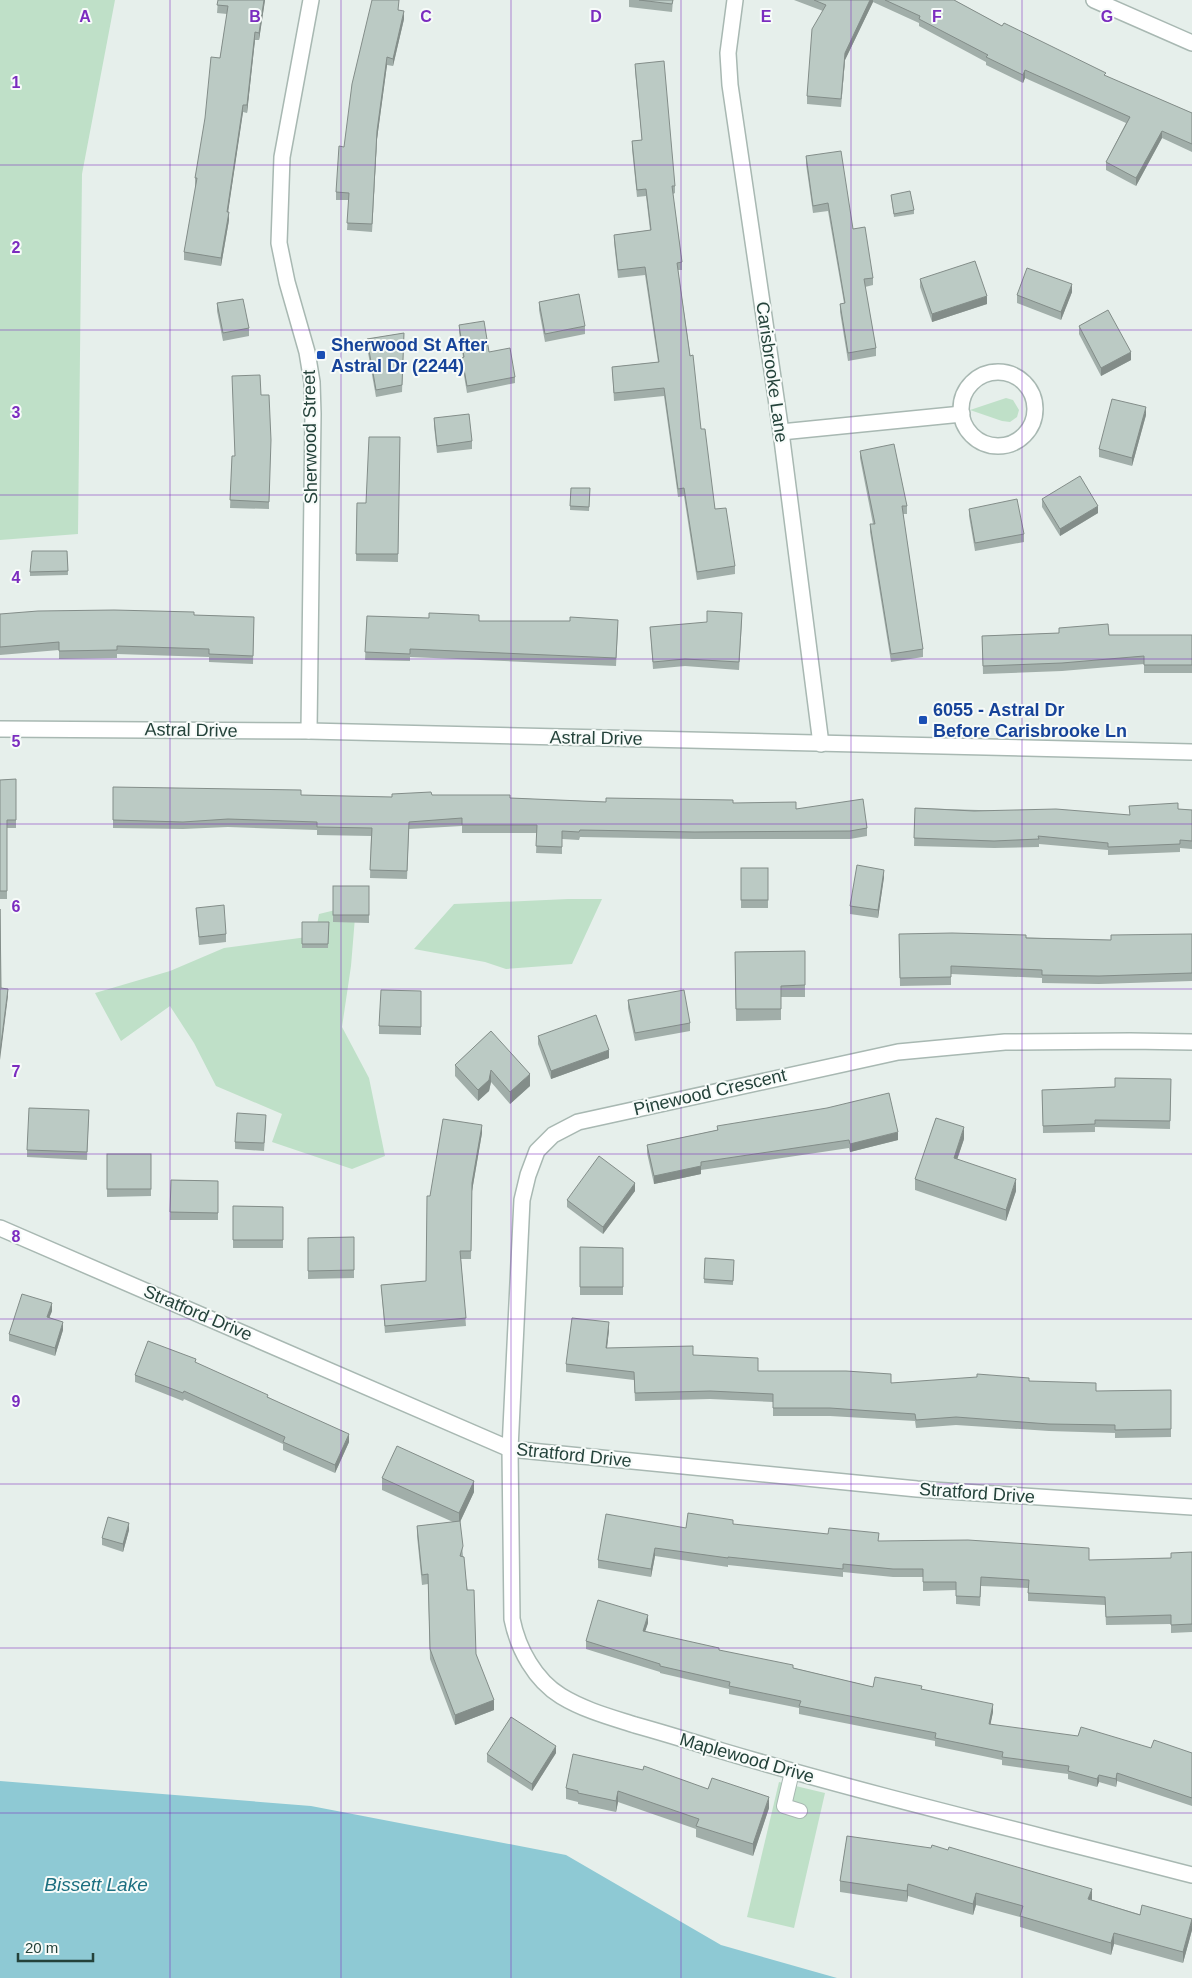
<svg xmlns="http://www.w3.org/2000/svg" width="1192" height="1978" font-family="Helvetica,sans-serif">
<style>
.green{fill:#bfe0c8}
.water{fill:#8ec9d4}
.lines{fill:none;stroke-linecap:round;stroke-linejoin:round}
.lane-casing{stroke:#a8b8b2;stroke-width:16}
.street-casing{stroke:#a8b8b2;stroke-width:18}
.lane{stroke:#fff;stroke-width:14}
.street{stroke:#fff;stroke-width:15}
.wall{fill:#a1aea9}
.shaded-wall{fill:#838d89}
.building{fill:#bbcac4;stroke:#838d89}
.grid{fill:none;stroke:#7b2cbf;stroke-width:1;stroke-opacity:0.55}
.transit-dot{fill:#1a4fb4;stroke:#f7fbf9;stroke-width:2}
.labels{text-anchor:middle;stroke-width:4;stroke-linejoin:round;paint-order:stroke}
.transit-label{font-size:18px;font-weight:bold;fill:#164399;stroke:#f7fbf9;text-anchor:start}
.street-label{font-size:18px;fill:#24423a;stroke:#f7fbf9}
.water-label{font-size:19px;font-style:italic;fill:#1c6f80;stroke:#f7fbf9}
.grid-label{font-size:16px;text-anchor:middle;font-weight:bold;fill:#7b2cbf;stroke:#f7fbf9;stroke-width:4;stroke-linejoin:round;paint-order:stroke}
</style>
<rect width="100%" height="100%" fill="#e6efeb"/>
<g class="green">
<path d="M0,0H115L82,174L78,534L0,540Z"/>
<path d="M1006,398L1013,400L1019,410L1017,417L1010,422L1002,421L970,410Z"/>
<path d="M568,899H602L572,964L506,969L485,962L414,949L454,904Z"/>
<path d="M356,905L351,966L342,1027L369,1078L385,1156L352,1169L272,1142L282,1114L216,1086L194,1043L170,1006L121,1041L95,993L170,971L224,948L315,936L319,914Z"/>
<path d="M779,1782L825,1793L794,1928L747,1917Z"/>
</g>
<path class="water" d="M0,1781L311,1806L566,1855L721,1945L837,1978H0Z"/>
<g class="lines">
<g class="lane-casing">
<path id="lane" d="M792,1772L784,1806L800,1811"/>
</g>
<g class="street-casing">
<g id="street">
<path d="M735,0L728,53L730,85L781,432L821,744"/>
<path d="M1094,0L1192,43"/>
<circle cx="998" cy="409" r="37"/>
<path d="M781,432L962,414"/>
<path d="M0,729L309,731L1192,752"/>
<path d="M309,731L313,414L312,382L307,352L287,282L279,243L282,157L311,0"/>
<path d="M1192,1042L1130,1041L1005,1042L898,1052L578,1122L553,1135L537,1151L528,1175L522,1200L510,1449L512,1619C518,1649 535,1680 561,1696C584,1710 610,1717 635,1725C664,1733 693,1742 722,1751C877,1797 1035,1834 1192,1875"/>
<path d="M0,1228L510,1449L917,1489L1192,1507"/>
</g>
</g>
<use href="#lane" class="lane"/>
<use href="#street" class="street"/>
</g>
<g class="wall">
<path d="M218,0H265L259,40H255L247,113L243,112L228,212L229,220L221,266L184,260V252L196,186H195V178L220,58L227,14L217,13Z"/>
<path d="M629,0H673L672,12L629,7Z"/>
<path d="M794,0H954L1002,26L1106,76L1192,113V152L1162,138L1136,186L1106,170V162L1126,123L1025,78L1023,83L986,65V62L919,26V23L873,2L845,60L841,107L807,104V96L823,11Z"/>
<path d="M399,10L404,19L393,66L387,65L377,139L372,232L347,230L349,200H336V192L344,147Z"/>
<path d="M635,64L675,186V193L673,194L682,262V270H678L701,429L715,509L735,566V574L697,580L684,496L678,497L664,396L614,401L612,367L658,362L645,275L618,278L614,242V235L650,230L646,196L637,197L632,149V141L642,140L635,71Z"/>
<path d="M806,156L853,229L873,278V285L865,287L876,348V356L848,361L840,312V304L844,303L828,211L813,213L806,164Z"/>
<path d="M891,195L914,210V214L894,217Z"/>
<path d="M920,279L987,304L932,322L920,287Z"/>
<path d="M1072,292L1061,320L1017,303V295Z"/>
<path d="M539,302L585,326V334L545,342L539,310Z"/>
<path d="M217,303L249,328V336L223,341L217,311Z"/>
<path d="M459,325L515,377V383L467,393L462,364V358L463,357L459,332Z"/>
<path d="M1079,326L1131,360L1101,376L1079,334Z"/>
<path d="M404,333L402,392L376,397L367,347V339Z"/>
<path d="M261,395H269V509L230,508L232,456H235Z"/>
<path d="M1146,415L1132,466L1099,457V449Z"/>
<path d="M434,418L472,441V449L437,453L434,426Z"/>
<path d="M400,437L398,562L356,561L357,503H366Z"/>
<path d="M860,451L907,506V514H903L923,649V657L891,662L870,532V524H873L860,458Z"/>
<path d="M571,488H590L589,511L570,510Z"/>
<path d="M1042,499L1098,513L1060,536L1042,507Z"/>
<path d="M969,509L1024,534V542L975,551L969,516Z"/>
<path d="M67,551L68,575L30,576V572Z"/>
<path d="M0,614L194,615L254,617L253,664L209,662V657L117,654V658L59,659V650L0,655Z"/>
<path d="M367,616L618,627L616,666L410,657V661L365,660Z"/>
<path d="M742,621L739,670L685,666L653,669L650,627Z"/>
<path d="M1059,628L1109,635H1192V673H1144V664L1062,671L983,674L982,636L1059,633Z"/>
<path d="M16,779V828H7V899H0V780Z"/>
<path d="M113,787L301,795L392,797L432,795L606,802L733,803L796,809L867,828V836L850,839H694L580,837L579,840L562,839V854L536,853L537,833H462V826L409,829L407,879L370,878L371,836L317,835V830L228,827L183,829L113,828Z"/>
<path d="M1129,806L1192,810V849L1180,848V852L1108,855V850L1039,844V847L994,848L914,846L915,808L1130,815Z"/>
<rect x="741" y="868" width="27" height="40"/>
<path d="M884,877L878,918L850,914V906Z"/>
<path d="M333,886H369V923L333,922Z"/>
<path d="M196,908L226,934V942L199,945Z"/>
<path d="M302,922H329L328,948H302Z"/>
<path d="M899,934L1111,940L1192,934V981L1099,984L1042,983V978L951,974V985L900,986Z"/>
<path d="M805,951V997H781V1020L736,1021L735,952Z"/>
<path d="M421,991V1035L379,1034V1026Z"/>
<path d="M628,1000L690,1023V1031L635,1041L628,1008Z"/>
<path d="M491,1031L530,1086L510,1104L491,1082L489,1091L478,1101L455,1076V1065Z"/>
<path d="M538,1036L609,1058L551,1079L538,1044Z"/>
<path d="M1171,1079L1170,1129L1095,1127V1132L1043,1133L1042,1090L1115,1087Z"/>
<path d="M89,1110L87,1160L27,1157V1150Z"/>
<path d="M266,1122L264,1151L235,1149V1142Z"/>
<path d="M717,1126L898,1140L850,1152L849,1148L701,1170V1174L654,1184L647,1153V1145L717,1130Z"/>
<path d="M482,1133L472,1191L471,1259H461L466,1326L385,1333L381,1285L426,1281L430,1196Z"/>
<path d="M964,1139L957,1159L1016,1191L1006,1221L915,1190V1179Z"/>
<path d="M107,1154H151V1196L107,1197Z"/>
<path d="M171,1180L218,1181V1220H170Z"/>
<path d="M635,1191L603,1234L567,1207V1200Z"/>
<path d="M233,1206L283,1207V1248H233Z"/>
<path d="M354,1237V1278L308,1279V1238Z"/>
<path d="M580,1247L623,1248V1295H580Z"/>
<path d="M705,1258L734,1260L733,1285L704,1283Z"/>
<path d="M52,1311L49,1317L63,1330L55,1356L9,1341V1334Z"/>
<path d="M609,1330L607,1348L693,1355L758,1371L891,1383L1029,1381L1096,1391L1171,1390V1437L1115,1438V1433L1049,1431L956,1425L916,1428L915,1421L830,1416H773V1402L710,1399L635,1401L634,1380L566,1372V1364Z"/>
<path d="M196,1363L268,1397L349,1442L335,1473L283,1450V1444L184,1399L183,1401L135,1382V1375Z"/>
<path d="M382,1478L474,1492L460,1522L463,1556L476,1654L494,1710L455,1725L430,1659L428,1584L422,1585L417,1536V1526L453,1522L382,1490Z"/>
<path d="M733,1525L879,1541L1089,1560L1171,1558L1192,1552V1632L1171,1633V1624L1106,1625L1105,1605L1028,1601V1588L981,1586L980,1606L956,1604V1590L923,1591V1577H893L843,1572V1577L728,1565V1567L655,1556L651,1577L598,1568V1560L686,1528Z"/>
<path d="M129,1530L123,1552L102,1545V1538Z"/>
<path d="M648,1623L645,1631L719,1650L873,1687L922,1689L993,1712L990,1725L1151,1748L1192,1753V1806L1117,1781L1116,1787L1099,1782L1097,1787L1068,1779V1774L1002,1765V1760L935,1746V1741L799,1714V1708L729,1694V1689L660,1673V1672L586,1649V1641Z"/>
<path d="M556,1753L532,1791L487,1762V1754Z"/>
<path d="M566,1788L708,1789L769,1808L753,1856L696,1837V1829L618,1802L616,1812L578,1804V1802L566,1799Z"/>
<path d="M847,1836L1092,1900L1192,1930L1183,1963L1114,1944L1111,1955L1020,1927V1917L976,1905L973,1915L908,1896L907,1902L840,1892V1881Z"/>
</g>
<g class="shaded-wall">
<path d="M264,0H265L259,40V33Z"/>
<path d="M870,0H873V2L845,60L841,107L845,53Z"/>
<path d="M404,11V19L393,66V59Z"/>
<path d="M255,32V40L247,113V105Z"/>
<path d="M387,57V65L377,139L372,232L377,131Z"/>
<path d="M1025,70V78L1023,83V75Z"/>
<path d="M243,105V112L227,219V212Z"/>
<path d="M1162,131V138L1136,186V178Z"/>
<path d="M229,212V220L221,266V258Z"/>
<path d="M1072,284V292L1061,320V312Z"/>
<path d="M987,296V304L932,322V314Z"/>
<path d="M1131,352V360L1101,376V368Z"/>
<path d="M1146,407V415L1132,466V458Z"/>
<path d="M1098,506V513L1060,536V529Z"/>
<path d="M884,870V877L878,918V910Z"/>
<path d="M8,989V996L0,1060V1052Z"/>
<path d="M609,1050V1058L551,1079V1071Z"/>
<path d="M491,1070V1082L489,1091L478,1101V1090Z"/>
<path d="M530,1074V1086L510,1104V1092Z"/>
<path d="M482,1125V1133L472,1191L471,1259L472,1183Z"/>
<path d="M964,1127V1139L954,1169V1158Z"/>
<path d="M898,1132V1140L850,1152V1144Z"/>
<path d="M701,1166V1174L654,1184V1176Z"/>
<path d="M1016,1179V1191L1006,1221V1210Z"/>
<path d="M635,1183V1191L603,1234V1227Z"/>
<path d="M52,1303V1311L47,1324V1317Z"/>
<path d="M63,1322V1330L55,1356V1348Z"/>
<path d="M609,1322V1330L606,1356V1348Z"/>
<path d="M349,1434V1442L335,1473V1465Z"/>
<path d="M474,1481V1492L459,1524V1513Z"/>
<path d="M129,1523V1530L123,1552V1544Z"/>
<path d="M655,1548V1556L651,1577V1569Z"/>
<path d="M648,1615V1623L643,1638V1631Z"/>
<path d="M494,1700V1710L455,1725V1715Z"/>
<path d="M993,1704V1712L989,1732V1724Z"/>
<path d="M556,1746V1753L532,1791V1784Z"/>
<path d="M1117,1773V1781L1116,1787V1779Z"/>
<path d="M1099,1775V1782L1097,1787V1779Z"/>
<path d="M618,1791V1802L616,1812V1801Z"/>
<path d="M769,1797V1808L753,1856V1844Z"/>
<path d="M908,1884V1896L907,1902V1891Z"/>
<path d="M1092,1889V1900L1088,1899Z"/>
<path d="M976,1893V1905L973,1915V1904Z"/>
<path d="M1192,1919V1930L1183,1963V1952Z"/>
<path d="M1114,1933V1944L1111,1955V1943Z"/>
</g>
<g class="building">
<path d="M218,0H264L259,33L255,32L247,105H243L227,212H229L221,258L184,252L197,178H195L205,118L211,57L220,58L228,6L217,5Z"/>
<path d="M372,0H399L398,10L404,11L393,59L387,57L377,131L372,224L347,223L349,193L336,192L339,146L344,147L352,84Z"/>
<path d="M639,0H673L672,4Z"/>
<path d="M814,0H870L845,53L841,99L807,96L812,29L826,5Z"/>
<path d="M885,0H954L1002,26L1004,23L1106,73L1104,75L1192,113V144L1162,131L1136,178L1106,162L1130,117L1025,70L1023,75L986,57L988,55L919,19L920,16Z"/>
<path d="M664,61L675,186H672L682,262L677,263L690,356L693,355L701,429H705L715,509L726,508L735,566L697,572L684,488L678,489L664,388L614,393L612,367L659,362L645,267L618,270L614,235L651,230L646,189L637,190L632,141L642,140L635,64Z"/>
<path d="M841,151L853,229L865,227L873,278L864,279L876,348L848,353L840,304L845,303L828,203L813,206L806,156Z"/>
<path d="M910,191L914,210L894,214L891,195Z"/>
<path d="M975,261L987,296L932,314L920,279Z"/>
<path d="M1027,268L1072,284L1061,312L1017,295Z"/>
<path d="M579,294L585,326L545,334L539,302Z"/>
<path d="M243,299L249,328L223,333L217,303Z"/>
<path d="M1108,310L1131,352L1101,368L1079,326Z"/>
<path d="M484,321L489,352L510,348L515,377L467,386L462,358L464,357L459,325Z"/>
<path d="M404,333L402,385L376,390L367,339Z"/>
<path d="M260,375L261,395H269L271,440L269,502L230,500L232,456H235L232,376Z"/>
<path d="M1112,399L1146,407L1132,458L1099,449Z"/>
<path d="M469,414L472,441L437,446L434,418Z"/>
<path d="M369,437H400L398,554H356L357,503H366Z"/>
<path d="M894,444L907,506H902L923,649L891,654L870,524H875L860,451Z"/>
<path d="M1080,476L1098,506L1060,529L1042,499Z"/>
<path d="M571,488H590L589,507L570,506Z"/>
<path d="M1017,499L1024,534L975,543L969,509Z"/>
<path d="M32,551H67L68,571L30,572Z"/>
<path d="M114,610L194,612V615L254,617L253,656L209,654V649L117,646V650L59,651V642L0,647V614L38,611Z"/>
<path d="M707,611L742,613L739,662L685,659L653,662L650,627L707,622Z"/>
<path d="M429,613L479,615V621H570V617L618,620L616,658L410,649V654L365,652L367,616L429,618Z"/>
<path d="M1108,624L1109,635H1192V665H1144V656L1062,663L983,666L982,636L1059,633V628Z"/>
<path d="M16,779V820H7V891H0V780Z"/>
<path d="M113,787L301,790V795L392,797V794L431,792L432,795H510V798L606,802V798L733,800V803L796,802V809L863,799L867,828L850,831L694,832L580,830L579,832L562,831V847L536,846L537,825H462V818L409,822L407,871L370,870L372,828L317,827V822L228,819L183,822L113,820Z"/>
<path d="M1178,803V809L1192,810V841L1180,840V844L1108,847V843L1038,836L1039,839L994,841L914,838L915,808L974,811L1056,809L1130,815L1129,806Z"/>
<path d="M857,865L884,870L878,910L850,906Z"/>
<rect x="741" y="868" width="27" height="32"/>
<rect x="333" y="886" width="36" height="29"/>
<path d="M224,905L226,934L199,937L196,908Z"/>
<path d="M0,909L1,988L8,989L0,1052Z"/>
<path d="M302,922H329L328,944H302Z"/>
<path d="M952,933L1026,935V938L1111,940V935L1192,934V973L1099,976L1042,975V970L951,966V977L900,978L899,934Z"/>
<path d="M805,951V985L781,986V1009H736L735,952Z"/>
<path d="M381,990L421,991V1027L379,1026Z"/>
<path d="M684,990L690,1023L635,1033L628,1000Z"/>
<path d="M596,1015L609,1050L551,1071L538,1036Z"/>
<path d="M491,1031L530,1074L510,1092L491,1070L489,1080L478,1090L455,1065Z"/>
<path d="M1115,1078L1171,1079L1170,1121L1095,1120V1124L1043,1126L1042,1090L1115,1087Z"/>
<path d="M889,1093L898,1132L850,1144L849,1140L701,1162V1166L654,1176L647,1145L718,1130L717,1126L827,1108Z"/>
<path d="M29,1108L89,1110L87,1152L27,1150Z"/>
<path d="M237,1113L266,1115L264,1143L235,1142Z"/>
<path d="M936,1118L964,1127L954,1158L1016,1179L1006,1210L915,1179Z"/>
<path d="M443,1119L482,1125L472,1183L471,1251H460L466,1318L385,1326L381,1285L426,1281L427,1196H430Z"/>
<rect x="107" y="1154" width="44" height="35"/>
<path d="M599,1156L635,1183L603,1227L567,1200Z"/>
<path d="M171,1180L218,1181V1213L170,1212Z"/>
<path d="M233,1206L283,1207V1240H233Z"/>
<path d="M354,1237V1270L308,1271V1238Z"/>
<path d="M580,1247L623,1248V1287H580Z"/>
<path d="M705,1258L734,1260L733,1281L704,1279Z"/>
<path d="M22,1294L52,1303L47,1317L63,1322L55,1348L9,1334Z"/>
<path d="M572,1318L609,1322L606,1348L693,1346V1355L758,1358V1371H846L891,1374V1383L977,1377V1374L1029,1378V1381L1096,1383V1391L1171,1390V1429L1115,1430V1425L1049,1424L956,1417L916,1420L915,1414L830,1408H773V1394L710,1391L635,1393L634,1372L566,1364Z"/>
<path d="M148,1341L196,1359L195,1362L268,1395L267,1397L349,1434L335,1465L283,1442L285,1437L184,1391L183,1393L135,1375Z"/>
<path d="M397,1446L474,1481L459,1513L382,1478Z"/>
<path d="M688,1513L733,1520V1524L828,1534L829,1528L879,1533L878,1541L968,1540L1089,1548V1560L1171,1558V1553L1192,1552V1624L1171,1625V1615L1106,1617L1105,1597L1028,1593L1029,1580L981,1577L980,1597L956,1596V1582H923V1569H893L843,1564V1569L728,1557V1558L655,1548L651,1569L598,1560L606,1514L686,1528Z"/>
<path d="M108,1517L129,1523L123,1544L102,1538Z"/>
<path d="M460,1521L463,1546L460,1556L464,1557L467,1590H474L476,1654L494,1700L455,1715L430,1649L428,1574L422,1575L417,1526Z"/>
<path d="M598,1600L648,1615L643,1631L719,1648V1650L793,1665V1668L873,1687L875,1677L922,1686L921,1689L993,1704L989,1724L1078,1736L1081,1727L1151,1748L1154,1740L1192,1753V1798L1117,1773L1116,1779L1099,1775L1097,1779L1068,1771L1069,1766L1002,1757L1003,1752L935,1738L936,1733L799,1706L801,1701L729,1686L730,1682L660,1666V1664L586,1641Z"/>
<path d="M511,1717L556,1746L532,1784L487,1754Z"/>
<path d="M573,1754L643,1770L644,1766L708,1789L712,1778L769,1797L753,1844L696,1826L699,1819L618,1791L616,1801L578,1793V1791L566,1788Z"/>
<path d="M847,1836L931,1848L932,1845L948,1850L949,1847L1092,1889L1088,1899L1140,1915L1142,1905L1192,1919L1183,1952L1114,1933L1111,1943L1020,1916L1023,1906L976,1893L973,1904L908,1884L907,1891L840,1881Z"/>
</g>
<path class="grid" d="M170,0V1978M341,0V1978M511,0V1978M681,0V1978M851,0V1978M1022,0V1978M0,165H1192M0,330H1192M0,495H1192M0,659H1192M0,824H1192M0,989H1192M0,1154H1192M0,1319H1192M0,1484H1192M0,1648H1192M0,1813H1192"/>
<g class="transit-dot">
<rect x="316" y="350" width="10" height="10" rx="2.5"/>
<rect x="918" y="715" width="10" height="10" rx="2.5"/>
</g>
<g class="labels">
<g class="transit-label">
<text x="331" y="351">Sherwood St After<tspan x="331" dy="21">Astral Dr (2244)</tspan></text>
<text x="933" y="716">6055 - Astral Dr<tspan x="933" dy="21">Before Carisbrooke Ln</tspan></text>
</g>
<g class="street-label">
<text transform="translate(772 372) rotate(82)" y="6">Carisbrooke Lane</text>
<text transform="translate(310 437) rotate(-91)" y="6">Sherwood Street</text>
<text transform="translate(191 730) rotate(1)" y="6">Astral Drive</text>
<text transform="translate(596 738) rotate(1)" y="6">Astral Drive</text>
<text transform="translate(710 1092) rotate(-13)" y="6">Pinewood Crescent</text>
<text transform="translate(198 1313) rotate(23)" y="6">Stratford Drive</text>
<text transform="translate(574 1455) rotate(6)" y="6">Stratford Drive</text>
<text transform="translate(977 1493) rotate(4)" y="6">Stratford Drive</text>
<text transform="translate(747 1758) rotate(16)" y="6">Maplewood Drive</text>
</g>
<g class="water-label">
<text x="96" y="1891">Bissett Lake</text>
</g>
</g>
<g class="grid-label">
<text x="85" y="22">A</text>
<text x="255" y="22">B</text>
<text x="426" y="22">C</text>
<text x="596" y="22">D</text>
<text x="766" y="22">E</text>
<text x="937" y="22">F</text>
<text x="1107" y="22">G</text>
<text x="16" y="88">1</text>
<text x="16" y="253">2</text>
<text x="16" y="418">3</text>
<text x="16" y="583">4</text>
<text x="16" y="747">5</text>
<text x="16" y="912">6</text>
<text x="16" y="1077">7</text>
<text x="16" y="1242">8</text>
<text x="16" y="1407">9</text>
</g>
<path d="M18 1953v8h75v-8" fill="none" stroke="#24423a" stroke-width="2.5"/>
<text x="25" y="1953" font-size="15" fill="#24423a" stroke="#f7fbf9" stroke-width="4" paint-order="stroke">20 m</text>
</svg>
